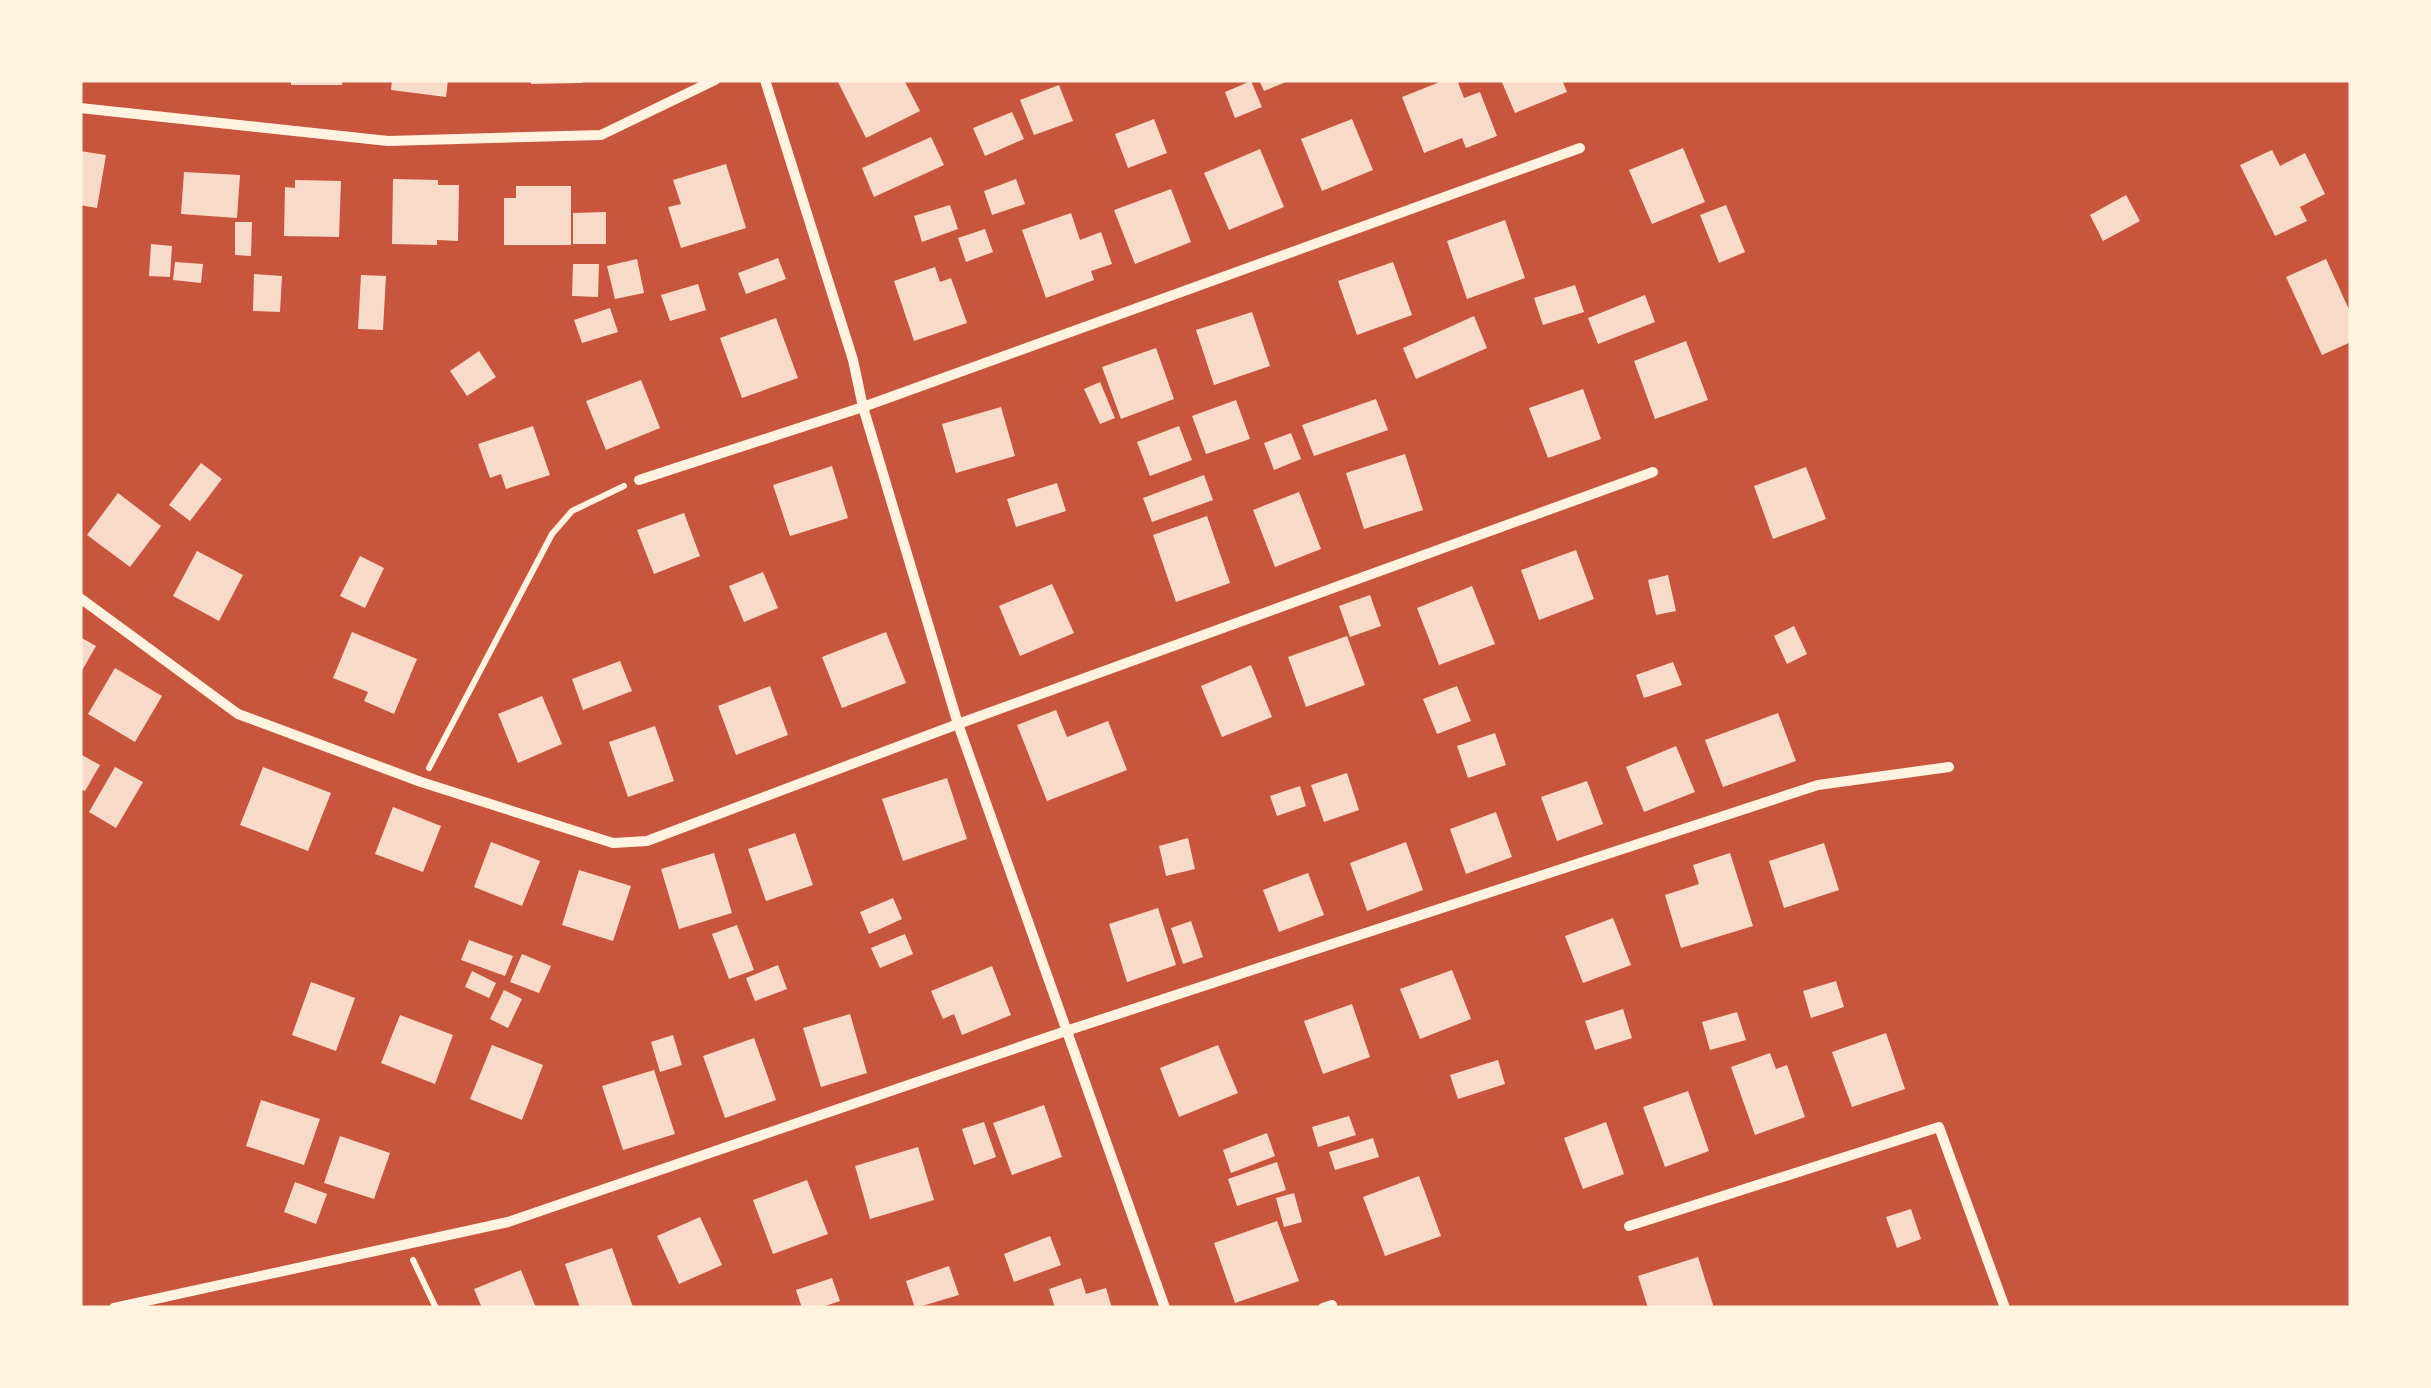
<svg xmlns="http://www.w3.org/2000/svg" width="2431" height="1388" font-family="Commissioner,sans-serif">
<style>
.building{fill:#f7dbc8}
.lines{fill:none;stroke-linecap:round;stroke-linejoin:round}
.path{stroke:#fff3e0;stroke-width:6}
.minor{stroke:#fff3e0;stroke-width:10}
</style>
<rect width="100%" height="100%" fill="#c8553d"/>
<g class="building">
<path d="M291,80H343L342,85H291Z"/>
<path d="M392,80H448L446,97L391,90Z"/>
<path d="M531,80H582V83L531,84Z"/>
<path d="M837,80H904L920,111L866,138Z"/>
<path d="M1259,80H1291L1264,91Z"/>
<path d="M1445,80H1457L1464,98L1480,92L1497,136L1466,148L1462,138L1424,153L1402,97Z"/>
<path d="M1501,80H1562L1567,92L1515,113Z"/>
<path d="M1251,81L1262,107L1235,118L1225,92Z"/>
<path d="M1059,85L1073,121L1034,135L1020,100Z"/>
<path d="M1012,112L1024,139L985,156L973,128Z"/>
<path d="M1154,119L1167,153L1128,168L1115,134Z"/>
<path d="M1352,119L1373,170L1322,191L1301,139Z"/>
<path d="M931,137L944,165L874,197L862,168Z"/>
<path d="M1683,148L1705,202L1652,224L1629,170Z"/>
<path d="M1260,149L1284,207L1229,230L1204,173Z"/>
<path d="M2272,150L2280,166L2305,153L2325,194L2300,207L2307,221L2275,236L2240,165Z"/>
<path d="M80,151L106,155L97,208L80,205Z"/>
<path d="M726,164L746,228L681,248L668,207L681,204L673,180Z"/>
<path d="M184,172L240,175L237,218L181,214Z"/>
<path d="M393,179L438,180V185H459L458,241L437,240V245L392,244Z"/>
<path d="M1016,179L1025,204L992,215L984,191Z"/>
<path d="M295,180L341,181L339,237L284,236L285,187L295,188Z"/>
<path d="M516,186H571V245H504V198H516Z"/>
<path d="M1171,189L1191,242L1135,264L1114,210Z"/>
<path d="M2126,195L2140,221L2103,241L2090,215Z"/>
<path d="M950,205L958,229L922,242L914,216Z"/>
<path d="M1726,205L1745,252L1719,263L1700,215Z"/>
<path d="M606,212V244H573V213Z"/>
<path d="M1071,213L1080,240L1101,232L1112,264L1091,271L1094,280L1046,298L1022,230Z"/>
<path d="M1505,220L1525,278L1467,299L1447,241Z"/>
<path d="M235,222H252L251,256L235,255Z"/>
<path d="M985,229L993,252L966,262L958,238Z"/>
<path d="M151,244L172,246L170,277L149,276Z"/>
<path d="M778,258L786,279L746,294L738,273Z"/>
<path d="M637,259L644,293L615,299L607,266Z"/>
<path d="M2326,259L2351,314V342L2322,355L2286,277Z"/>
<path d="M175,262L203,264L201,283L173,280Z"/>
<path d="M1393,262L1412,315L1357,335L1338,281Z"/>
<path d="M573,264H599L598,297L572,296Z"/>
<path d="M935,267L940,282L951,278L967,323L914,341L894,281Z"/>
<path d="M254,274L282,276L280,312L253,311Z"/>
<path d="M361,275L386,276L383,330L358,329Z"/>
<path d="M698,284L706,310L670,321L661,295Z"/>
<path d="M1575,285L1584,312L1543,325L1534,298Z"/>
<path d="M1645,295L1655,322L1598,344L1588,318Z"/>
<path d="M610,308L618,332L582,343L574,320Z"/>
<path d="M1252,312L1270,366L1214,385L1196,330Z"/>
<path d="M1474,316L1487,348L1416,379L1403,348Z"/>
<path d="M776,318L798,378L742,398L720,338Z"/>
<path d="M1686,341L1708,400L1655,419L1634,361Z"/>
<path d="M1156,348L1174,399L1121,419L1102,367Z"/>
<path d="M479,351L496,377L467,396L450,371Z"/>
<path d="M641,380L660,428L606,450L586,401Z"/>
<path d="M1100,382L1115,418L1100,424L1084,389Z"/>
<path d="M1583,389L1601,439L1548,458L1529,408Z"/>
<path d="M1376,399L1388,430L1314,456L1302,425Z"/>
<path d="M1236,400L1250,439L1206,454L1192,416Z"/>
<path d="M1001,407L1015,456L956,473L942,424Z"/>
<path d="M533,426L550,475L506,489L501,474L490,478L478,444Z"/>
<path d="M1179,426L1192,460L1150,476L1137,442Z"/>
<path d="M1291,433L1301,459L1274,470L1264,443Z"/>
<path d="M1405,454L1423,510L1364,529L1346,473Z"/>
<path d="M201,463L222,479L190,521L169,505Z"/>
<path d="M832,466L848,518L790,536L773,485Z"/>
<path d="M1806,467L1826,519L1773,539L1754,486Z"/>
<path d="M1204,475L1213,500L1152,522L1143,498Z"/>
<path d="M1057,483L1066,511L1016,527L1007,499Z"/>
<path d="M1299,492L1321,549L1275,567L1253,510Z"/>
<path d="M118,493L161,526L130,567L87,535Z"/>
<path d="M684,513L700,556L654,574L637,530Z"/>
<path d="M1207,516L1230,583L1176,602L1153,535Z"/>
<path d="M1576,550L1594,599L1539,620L1521,570Z"/>
<path d="M197,551L243,575L219,621L173,596Z"/>
<path d="M360,556L384,568L365,608L340,596Z"/>
<path d="M763,572L778,608L744,622L729,586Z"/>
<path d="M1668,575L1676,611L1656,615L1648,580Z"/>
<path d="M1052,584L1074,633L1020,656L999,606Z"/>
<path d="M1472,586L1495,644L1439,665L1417,608Z"/>
<path d="M1370,595L1381,626L1350,637L1339,606Z"/>
<path d="M1794,626L1807,654L1787,664L1774,636Z"/>
<path d="M352,632L417,659L394,714L364,701L368,692L333,678Z"/>
<path d="M886,632L906,683L842,708L822,657Z"/>
<path d="M1347,636L1365,685L1306,707L1288,657Z"/>
<path d="M80,637L96,646L80,674Z"/>
<path d="M620,661L632,691L583,710L572,679Z"/>
<path d="M1673,662L1682,685L1644,698L1636,675Z"/>
<path d="M1251,665L1272,717L1222,737L1201,686Z"/>
<path d="M115,668L162,696L135,742L88,714Z"/>
<path d="M770,686L788,735L736,755L718,706Z"/>
<path d="M1457,686L1471,721L1437,734L1423,699Z"/>
<path d="M542,696L562,744L518,763L498,714Z"/>
<path d="M1056,710L1067,737L1108,721L1127,770L1047,801L1017,725Z"/>
<path d="M1778,713L1796,761L1723,787L1705,740Z"/>
<path d="M655,726L674,781L628,797L609,742Z"/>
<path d="M1495,733L1506,765L1468,778L1457,746Z"/>
<path d="M1676,746L1695,792L1644,812L1626,767Z"/>
<path d="M80,754L100,765L85,791L80,789Z"/>
<path d="M115,767L143,782L116,828L89,812Z"/>
<path d="M263,767L331,793L308,851L240,825Z"/>
<path d="M1347,773L1359,810L1324,822L1311,785Z"/>
<path d="M947,778L967,839L903,861L882,799Z"/>
<path d="M1587,781L1603,824L1557,841L1541,797Z"/>
<path d="M1300,786L1306,806L1277,816L1270,796Z"/>
<path d="M393,807L441,826L423,872L375,854Z"/>
<path d="M1496,812L1512,857L1466,874L1450,829Z"/>
<path d="M795,833L813,885L766,901L748,849Z"/>
<path d="M1188,838L1195,869L1166,876L1159,846Z"/>
<path d="M491,842L540,861L522,906L474,887Z"/>
<path d="M1406,842L1423,890L1367,911L1350,863Z"/>
<path d="M1824,843L1839,890L1784,908L1769,861Z"/>
<path d="M714,853L732,913L679,929L661,869Z"/>
<path d="M1730,853L1753,926L1681,948L1665,895L1699,884L1693,865Z"/>
<path d="M579,870L631,886L613,941L562,925Z"/>
<path d="M1308,873L1324,915L1279,932L1263,890Z"/>
<path d="M893,898L902,919L869,934L860,912Z"/>
<path d="M1158,908L1176,965L1127,982L1109,924Z"/>
<path d="M1613,918L1631,965L1583,983L1565,936Z"/>
<path d="M1191,921L1203,957L1183,964L1171,928Z"/>
<path d="M737,925L754,970L729,979L712,934Z"/>
<path d="M905,934L913,954L880,968L871,948Z"/>
<path d="M469,940L513,956L505,976L461,960Z"/>
<path d="M522,954L551,966L539,993L510,982Z"/>
<path d="M778,965L787,989L755,1001L746,978Z"/>
<path d="M992,966L1011,1015L962,1035L954,1014L943,1019L931,991Z"/>
<path d="M1452,970L1471,1019L1420,1039L1400,989Z"/>
<path d="M472,971L496,983L489,998L465,987Z"/>
<path d="M1836,981L1844,1007L1811,1018L1803,991Z"/>
<path d="M311,982L355,998L336,1051L292,1035Z"/>
<path d="M504,990L522,999L508,1028L490,1019Z"/>
<path d="M1352,1004L1370,1057L1323,1074L1304,1021Z"/>
<path d="M1623,1009L1632,1038L1595,1050L1585,1021Z"/>
<path d="M1737,1012L1746,1040L1710,1050L1702,1022Z"/>
<path d="M850,1014L867,1073L821,1087L803,1028Z"/>
<path d="M400,1015L453,1035L435,1084L381,1063Z"/>
<path d="M1886,1033L1905,1089L1852,1107L1832,1052Z"/>
<path d="M673,1035L682,1065L660,1072L651,1042Z"/>
<path d="M754,1038L776,1100L725,1118L703,1056Z"/>
<path d="M492,1045L543,1065L522,1120L470,1099Z"/>
<path d="M1218,1045L1238,1093L1179,1117L1160,1068Z"/>
<path d="M1770,1053L1776,1069L1787,1065L1805,1117L1755,1135L1731,1067Z"/>
<path d="M1498,1060L1505,1084L1458,1099L1450,1075Z"/>
<path d="M654,1070L675,1134L623,1150L602,1086Z"/>
<path d="M1688,1091L1709,1151L1665,1167L1643,1107Z"/>
<path d="M261,1100L320,1119L304,1165L246,1146Z"/>
<path d="M1044,1105L1062,1157L1012,1175L993,1123Z"/>
<path d="M1349,1116L1356,1135L1318,1147L1312,1127Z"/>
<path d="M984,1122L996,1157L974,1165L962,1129Z"/>
<path d="M1606,1122L1624,1174L1583,1189L1564,1138Z"/>
<path d="M1267,1133L1275,1156L1231,1173L1223,1150Z"/>
<path d="M340,1136L390,1153L374,1199L324,1183Z"/>
<path d="M1373,1138L1379,1157L1335,1170L1329,1152Z"/>
<path d="M918,1147L934,1200L870,1219L855,1166Z"/>
<path d="M1277,1162L1286,1190L1237,1206L1228,1179Z"/>
<path d="M1419,1176L1441,1236L1385,1256L1363,1197Z"/>
<path d="M807,1180L828,1234L773,1254L753,1200Z"/>
<path d="M295,1182L327,1194L316,1224L284,1212Z"/>
<path d="M1294,1193L1302,1222L1284,1227L1276,1198Z"/>
<path d="M1911,1209L1921,1239L1897,1248L1886,1217Z"/>
<path d="M700,1217L722,1265L679,1284L657,1236Z"/>
<path d="M1277,1221L1299,1281L1235,1303L1214,1243Z"/>
<path d="M1050,1236L1061,1265L1014,1282L1004,1254Z"/>
<path d="M612,1248L633,1307L580,1308L565,1264Z"/>
<path d="M1698,1257L1714,1308H1648L1638,1276Z"/>
<path d="M949,1266L959,1295L915,1308L906,1281Z"/>
<path d="M521,1270L536,1308H482L474,1289Z"/>
<path d="M832,1278L840,1301L819,1308H802L796,1290Z"/>
<path d="M1081,1278L1086,1294L1106,1288L1112,1308H1055L1049,1289Z"/>
</g>
<g class="lines">
<g class="path">
<path d="M429,768L552,534L572,511L624,486"/>
<path d="M413,1260L436,1308"/>
</g>
<g class="minor">
<path d="M765,80L853,360L863,407L958,724L1165,1308"/>
<path d="M80,108L388,141L601,135L715,80"/>
<path d="M639,480L863,407L1580,148"/>
<path d="M80,598L238,714L421,782L613,843L647,841L958,724L1653,472"/>
<path d="M1629,1226L1939,1127L2005,1308"/>
<path d="M114,1308L508,1222L1066,1031L1818,785L1949,767"/>
<path d="M1323,1308L1332,1305"/>
</g>
</g>
<rect width="2431" height="1388" fill="none" stroke="#fff3e0" stroke-width="165"/>
</svg>
